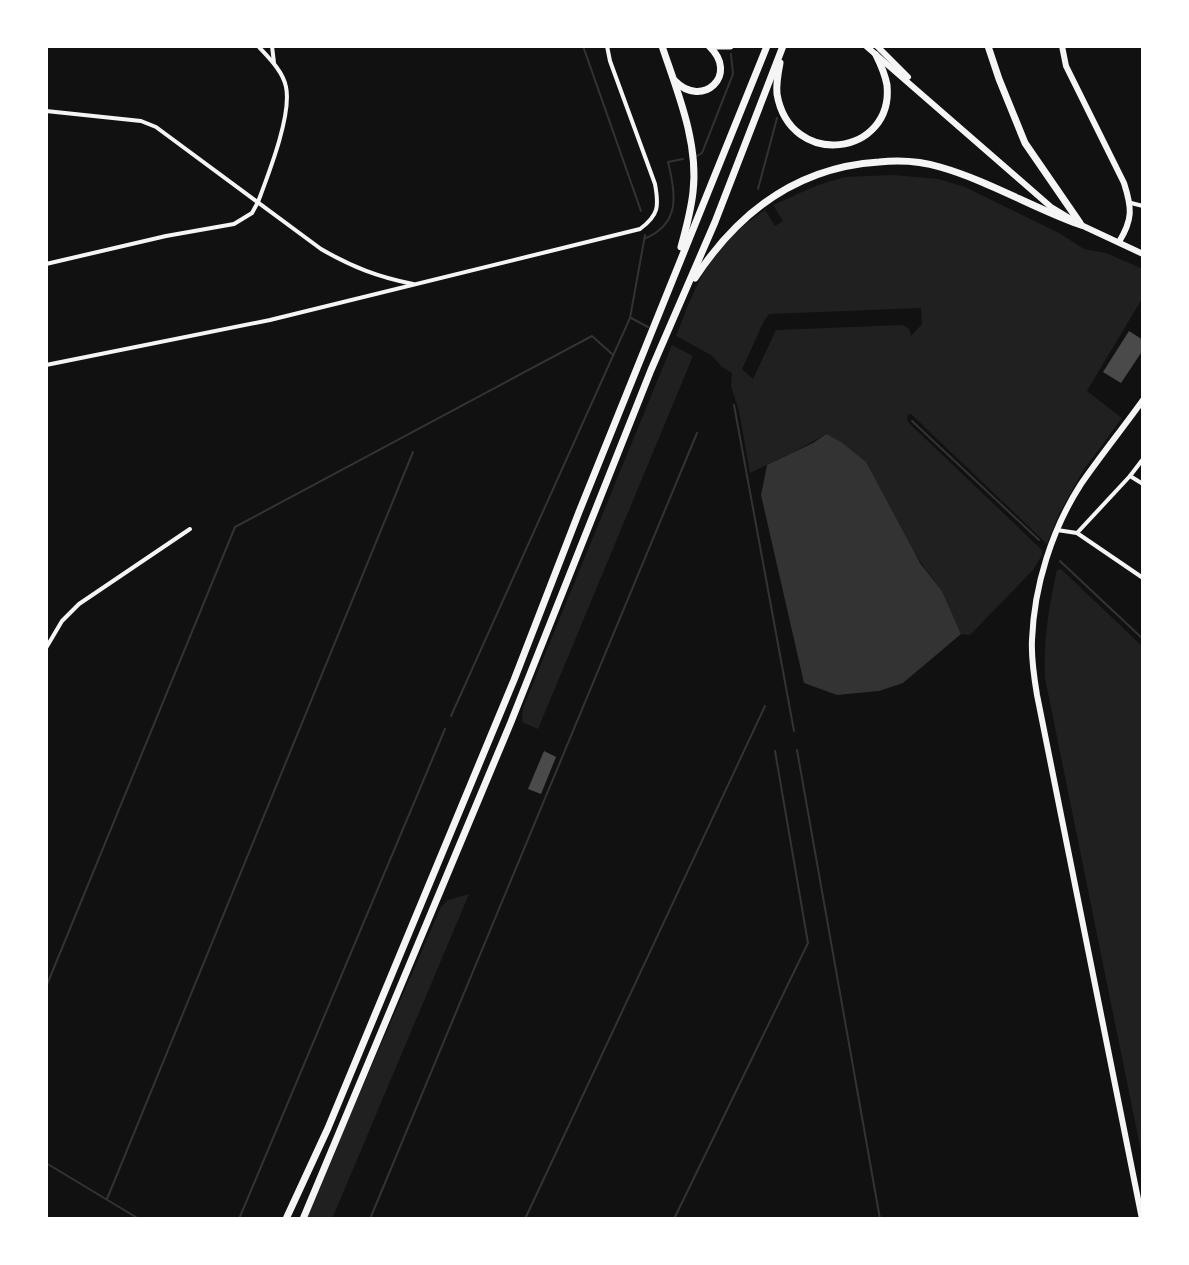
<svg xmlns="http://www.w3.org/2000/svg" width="1189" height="1265" font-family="Helvetica,sans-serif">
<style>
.green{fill:#202020;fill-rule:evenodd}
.water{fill:#333}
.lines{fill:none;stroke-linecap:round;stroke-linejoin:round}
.stream{stroke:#333;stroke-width:2}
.building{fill:#4a4a4a}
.minor{stroke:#f5f5f5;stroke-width:4}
.tertiary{stroke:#f5f5f5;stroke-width:4}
.primary{stroke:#f5f5f5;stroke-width:6}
.motorway{stroke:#f5f5f5;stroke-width:7}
</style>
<rect width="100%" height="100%" fill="#111"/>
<g class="green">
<path d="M894,175L939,179L965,187L1059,233L1084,249L1106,253L1143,269V297L1087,391L1122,418L1082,472L1059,514L1047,544L911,414L907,415L908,422L1042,550V555L1033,570L970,635L961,634L942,591L826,434L792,453L750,473L739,411L731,386L732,373L722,367L711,355L676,336C691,298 704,260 735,233C744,224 755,217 765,210L775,226L783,221L773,205L818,185L845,177ZM921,308L922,324L911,336L909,329L903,325L776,330L753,379L742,369L764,321L769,314Z"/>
<path d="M672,345L693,356L538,729L522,722L523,708Z"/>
<path d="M1061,569L1143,647V1161L1045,678C1043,641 1049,606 1057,570Z"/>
<path d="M469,894L332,1219H305L441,907L448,900Z"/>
</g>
<path class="water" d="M826,434L841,442L866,462L920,563L942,591L961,634L903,683L879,691L837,695L804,683L761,495L767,465L813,443Z"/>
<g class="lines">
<g class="stream">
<path d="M583,46L641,211"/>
<path d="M697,156L702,153L733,74L731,54"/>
<path d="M758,189L777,118"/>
<path d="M644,239C681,224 676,194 668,162L683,159"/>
<path d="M631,318L648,327"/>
<path d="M734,405L794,731"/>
<path d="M912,421L1039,540"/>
<path d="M1060,561L1143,639"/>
<path d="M451,716L630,318L645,235"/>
<path d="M797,750L880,1219"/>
<path d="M46,987L235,527L592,336L612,354"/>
<path d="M46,1163L139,1219"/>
<path d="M107,1199L413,452"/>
<path d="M239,1219L445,729"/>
<path d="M370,1219L697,433"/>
<path d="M525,1219L765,706"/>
<path d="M674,1219L808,943L775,751"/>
</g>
</g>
<g class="building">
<path d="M1129,331L1143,340V350L1121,383L1103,372Z"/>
<path d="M544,751L556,757L541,794L528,789Z"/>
</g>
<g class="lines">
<g class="minor">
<path d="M272,46L274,63"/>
<path d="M46,111L141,121L156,127L321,249C352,267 378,277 413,284"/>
<path d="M1131,203L1143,206"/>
<path d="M46,264L166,236L234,224L252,213L258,202C268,175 292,115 286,87C283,71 268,57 258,46"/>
<path d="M1130,476L1143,484"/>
<path d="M1057,530L1077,533L1143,578"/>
<path d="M1077,533L1130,476L1143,459"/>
<path d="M46,648L62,621L79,604L190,529"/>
</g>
<path class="tertiary" d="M46,365L270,320L640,229C659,215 659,206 655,184L610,61L607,46"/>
<g class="primary">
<path d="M866,46L1051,207L1081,225L1143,254"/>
<path d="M877,46L908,77"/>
<path d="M1062,46L1066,66L1124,183C1132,208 1133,219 1119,242"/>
<path d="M1142,1219L1037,695C1034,677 1031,659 1032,640C1034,586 1052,529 1081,484C1101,455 1123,428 1143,400"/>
</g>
<g class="motorway">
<path d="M662,46C677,91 699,143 693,192C691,210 686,229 681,247"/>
<path d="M713,46H730"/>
<path d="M988,46L999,79L1025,143L1080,223"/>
<path d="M780,63C778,73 776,84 777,94C790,170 894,156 887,85C885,74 881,65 876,55"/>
<path d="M675,81C702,109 740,75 709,46"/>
<path d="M695,278C739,211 798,167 879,162C899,160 920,161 940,167C989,181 1033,208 1081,225"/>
<path d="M286,1219L328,1128L514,680L579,512L767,46"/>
<path d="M303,1219L511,722L651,370L715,222L783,46"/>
</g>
</g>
<rect width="1189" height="1265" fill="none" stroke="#ffffff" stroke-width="96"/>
</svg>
